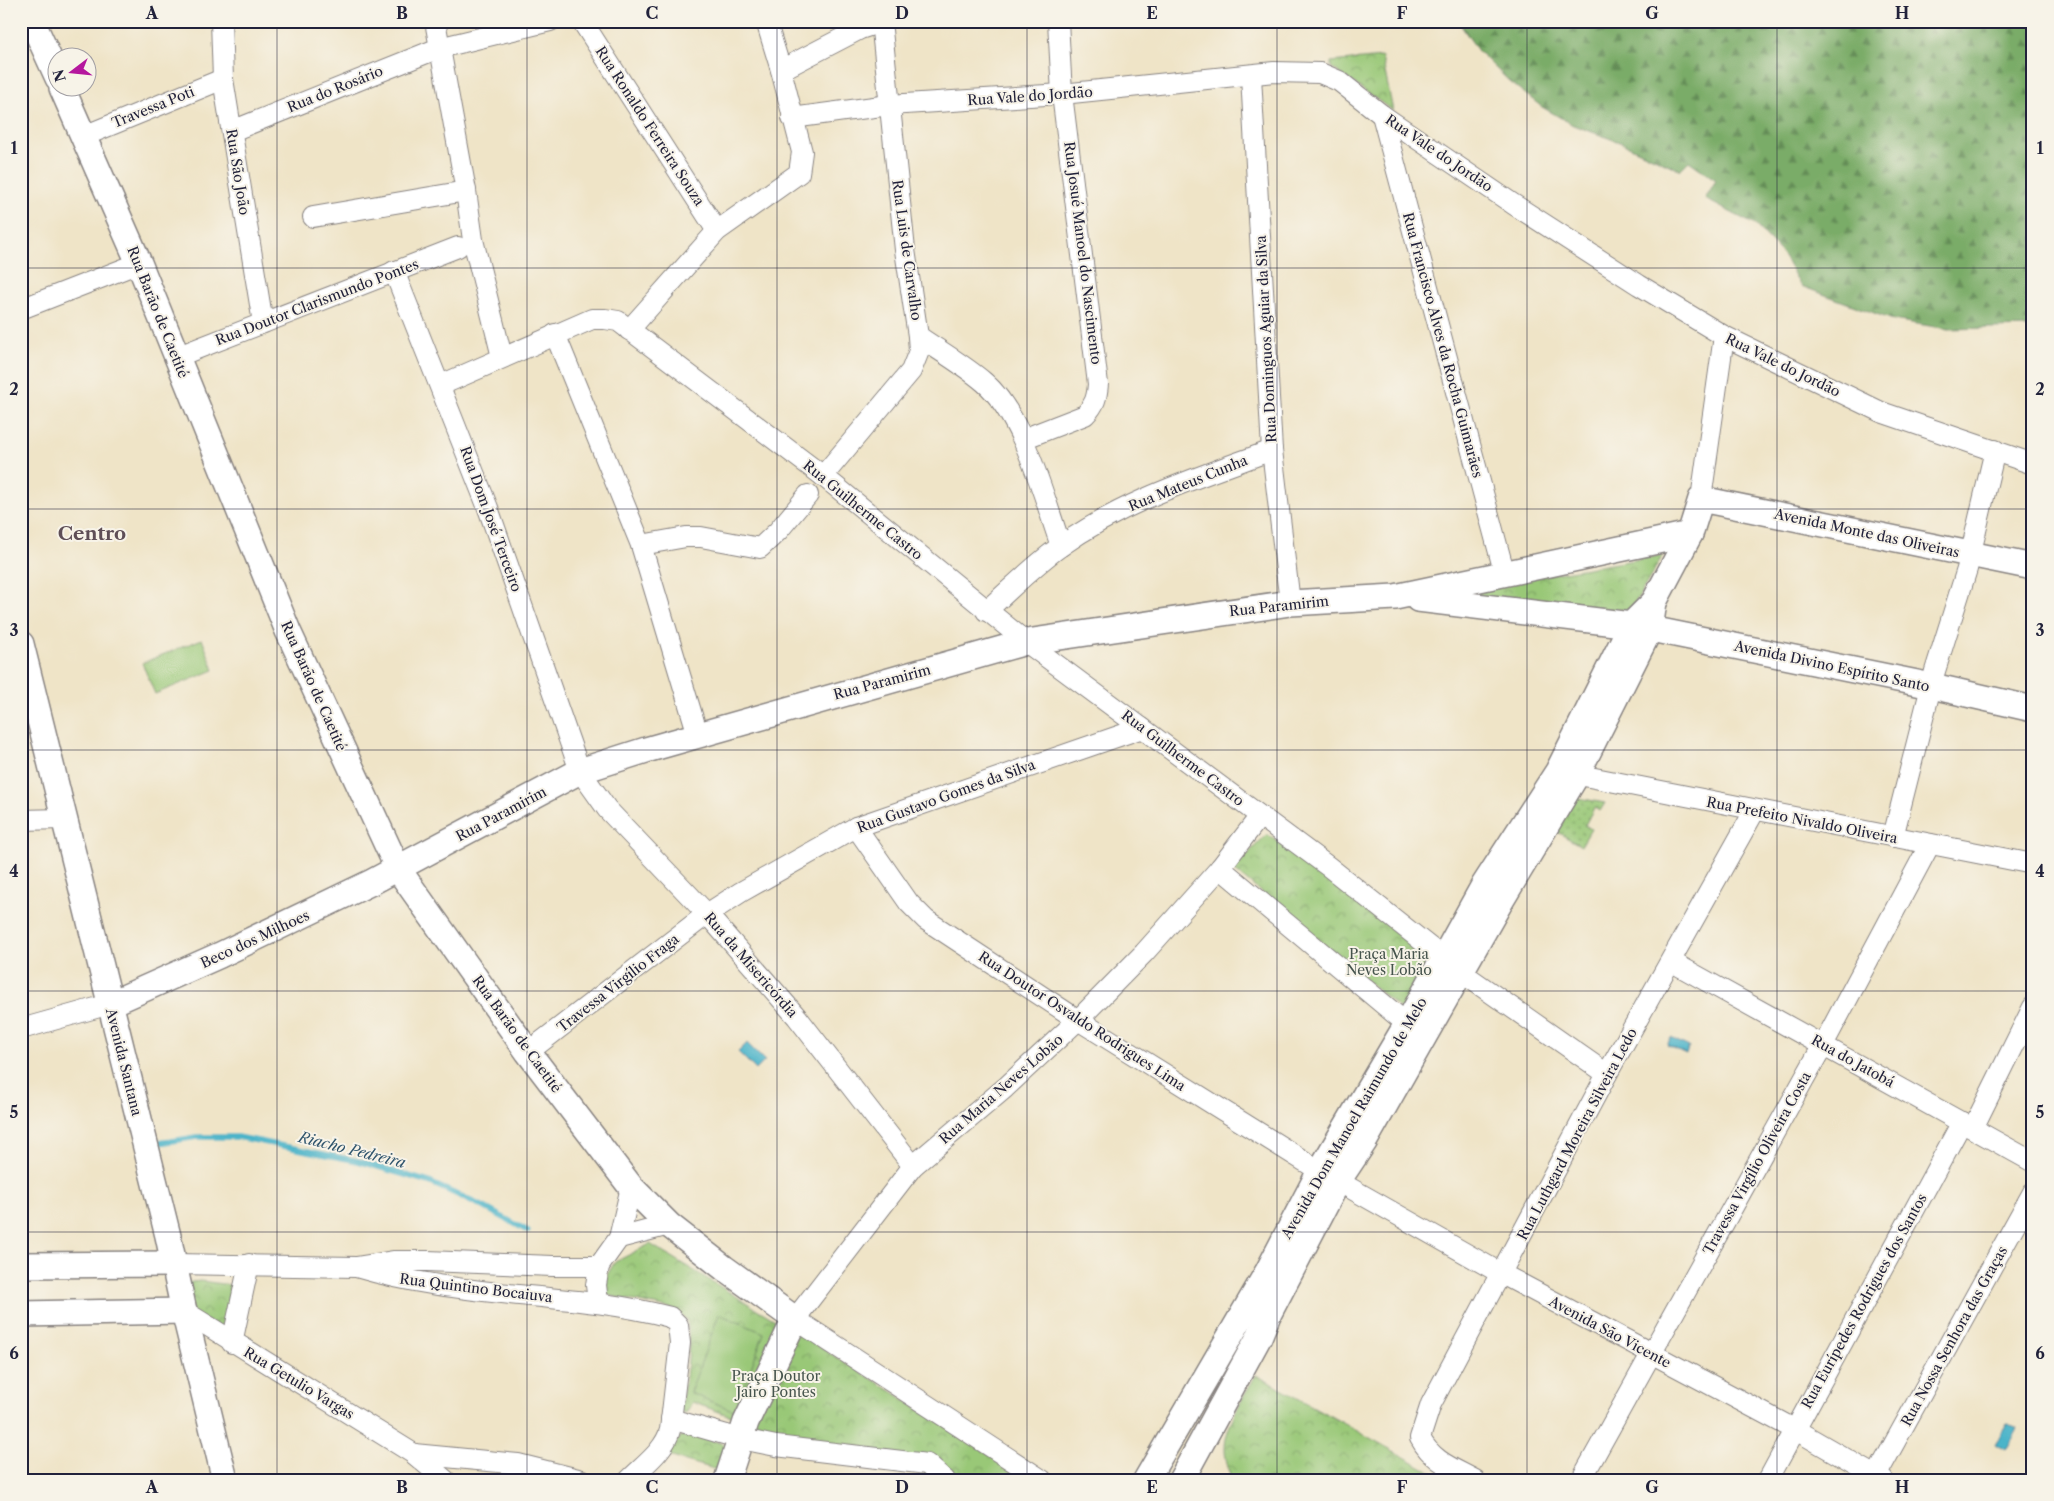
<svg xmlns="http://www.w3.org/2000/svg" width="2054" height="1501" font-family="'Libre Caslon Text',serif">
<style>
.forest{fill:url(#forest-firs);stroke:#4e6752}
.park{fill:url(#park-crowns);stroke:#5e7559}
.garden{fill:url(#garden-dots);stroke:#5e7559}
.pitch{fill:#99c877;stroke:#5e7559}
.water{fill:#4bb4c9;stroke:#366b82}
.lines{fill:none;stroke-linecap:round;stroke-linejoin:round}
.stream{stroke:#4bb4c9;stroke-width:5.5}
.minor-casing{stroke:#888381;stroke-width:22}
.major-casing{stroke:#888381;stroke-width:28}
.minor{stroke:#fff;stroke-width:20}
.major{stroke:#fff;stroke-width:25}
.grid{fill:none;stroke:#22223b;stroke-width:1;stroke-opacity:0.55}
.labels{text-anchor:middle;stroke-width:4;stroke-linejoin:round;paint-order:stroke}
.street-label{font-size:14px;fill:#22223b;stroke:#f7f3e8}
.park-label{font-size:14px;fill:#46544d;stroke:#f7f3e8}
.water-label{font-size:15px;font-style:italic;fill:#30556d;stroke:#f7f3e8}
.district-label{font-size:19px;font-weight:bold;fill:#5e4e56;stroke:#f7f3e8}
.neatline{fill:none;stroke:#22223b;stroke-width:2}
.grid-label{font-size:16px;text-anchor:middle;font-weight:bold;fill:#22223b}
</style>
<defs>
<pattern id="forest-firs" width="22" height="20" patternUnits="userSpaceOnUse" patternTransform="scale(1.25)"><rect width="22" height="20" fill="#7aac68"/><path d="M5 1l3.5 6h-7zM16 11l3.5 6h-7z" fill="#648c57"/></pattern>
<pattern id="park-crowns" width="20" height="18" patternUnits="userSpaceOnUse" patternTransform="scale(1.25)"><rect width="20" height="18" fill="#99c877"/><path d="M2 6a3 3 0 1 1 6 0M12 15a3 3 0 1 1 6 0" fill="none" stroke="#7ca263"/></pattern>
<pattern id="garden-dots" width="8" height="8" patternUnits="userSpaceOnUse" patternTransform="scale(1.25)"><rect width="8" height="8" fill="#99c877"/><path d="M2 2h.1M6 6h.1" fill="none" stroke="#7ca263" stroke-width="1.8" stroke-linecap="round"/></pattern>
</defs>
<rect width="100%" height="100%" fill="#f7f3e8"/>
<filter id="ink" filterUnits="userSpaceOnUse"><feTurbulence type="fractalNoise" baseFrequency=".02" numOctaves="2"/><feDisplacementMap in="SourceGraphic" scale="10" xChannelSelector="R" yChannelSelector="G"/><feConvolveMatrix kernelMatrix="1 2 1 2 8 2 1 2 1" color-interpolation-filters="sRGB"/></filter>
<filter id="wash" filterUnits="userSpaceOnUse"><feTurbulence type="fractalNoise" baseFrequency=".0096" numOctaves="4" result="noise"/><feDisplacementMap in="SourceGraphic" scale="20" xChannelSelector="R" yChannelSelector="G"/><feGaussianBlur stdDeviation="1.12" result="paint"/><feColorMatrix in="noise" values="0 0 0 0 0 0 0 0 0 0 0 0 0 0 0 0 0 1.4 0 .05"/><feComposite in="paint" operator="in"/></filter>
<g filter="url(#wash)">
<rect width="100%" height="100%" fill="#efe4c7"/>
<path class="forest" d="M1458,21H2033V327L1948,329L1893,320L1801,286L1781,252L1755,225L1705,199L1716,180L1689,161L1680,170L1622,143L1573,125L1542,107L1510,82L1478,51Z"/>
<g class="park">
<path d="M1382,57L1393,111L1331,67V62Z"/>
<path d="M1663,555L1631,610L1402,600Z"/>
<path d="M1267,834L1429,957L1403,1011L1233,869Z"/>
<path d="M650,1244L877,1382L1029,1480H954L761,1438L734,1422L733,1417L692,1402L687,1412L683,1413L679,1410C686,1381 692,1350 687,1320L673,1309L606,1295L607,1275L615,1262Z"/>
<path d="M201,1281L230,1285L227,1320L220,1327L187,1312L183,1286L192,1282Z"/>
<path d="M1256,1375L1446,1480H1231C1229,1470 1225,1459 1225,1448C1225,1426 1245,1395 1256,1375Z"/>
<path d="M692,1434L730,1446L721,1471L665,1455L681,1436Z"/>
</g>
<path class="garden" d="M1573,797L1605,803L1600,811L1594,808L1585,825L1591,829L1581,846L1554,830Z"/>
<g class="pitch">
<path d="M202,639L214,670L155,694L142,663Z"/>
<path d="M719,1314L764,1333L735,1411L690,1393Z"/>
</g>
<g class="water">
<path d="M1671,1038L1689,1047L1686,1054L1667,1045Z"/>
<path d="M747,1043L765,1061L756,1070L738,1052Z"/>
<path d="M2007,1423L2017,1429L2005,1450L1995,1444Z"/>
</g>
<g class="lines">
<path class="stream" d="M159,1143L197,1137H238L358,1161L429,1182L482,1206L528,1231"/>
</g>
</g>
<g filter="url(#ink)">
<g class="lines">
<g class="minor-casing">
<g id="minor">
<path d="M221,21L223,79L263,323"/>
<path d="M435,21L466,191L473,240L502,357"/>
<path d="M582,21L717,231"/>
<path d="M781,70L860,29L881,22"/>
<path d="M1251,76L1272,450L1290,603"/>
<path d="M1382,115L1505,575"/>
<path d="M792,118L889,105L1062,94L1274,72L1320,73L1339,81L1382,115L1513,204L1639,285L1724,336L1881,412L2033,464"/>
<path d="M232,131L439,48L550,21"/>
<path d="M84,136L223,79"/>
<path d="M313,217L466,191"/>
<path d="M394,271L488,508L580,771L607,809L707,914L797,1017L913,1166"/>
<path d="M21,309L139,263"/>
<path d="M629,330L717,231L799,173L802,152L781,70L766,21"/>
<path d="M555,334L641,545L698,735"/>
<path d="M918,336C940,351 964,365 984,382C1023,415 1044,498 1061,546"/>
<path d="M176,357L458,247"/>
<path d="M441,385L592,319H605L618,321L823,476L1026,642L1329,867L1461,972L1607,1074"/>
<path d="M1023,439L1085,415C1095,405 1097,397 1098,384L1062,94L1058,21"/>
<path d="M823,476L911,371L919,351L918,336L905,250L881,21"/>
<path d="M1701,499L1724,336"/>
<path d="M641,545L686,537H701L760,548L778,531L808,495"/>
<path d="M986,611C1011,589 1035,564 1061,546C1125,500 1200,477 1272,450"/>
<path d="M1564,772L2033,864"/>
<path d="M21,820L64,819"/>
<path d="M856,827L909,903L926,920L1078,1020L1320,1171L1502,1274L1794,1429L1883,1480"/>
<path d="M1893,837L1935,671L1967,569L1995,450"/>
<path d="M1220,868L1407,1024"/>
<path d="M1672,962L2033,1162"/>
<path d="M21,1029L110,1004"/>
<path d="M528,1052L707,914L741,892L856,827L1142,728"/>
<path d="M1973,1128L2033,1007"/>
<path d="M619,1238L669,1225"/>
<path d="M174,1264L356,1267L393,1261H427L553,1266H599"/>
<path d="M356,1267C383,1275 410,1281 438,1285C516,1298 593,1297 670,1317L678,1325L680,1343L670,1430C665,1450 644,1465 629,1480"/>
<path d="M598,1302L596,1285L599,1266L619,1238L631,1187"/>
<path d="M184,1311L414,1454L445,1480"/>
<path d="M232,1343L249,1264"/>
<path d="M671,1419L741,1439L776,1446L927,1464L945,1480"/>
<path d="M414,1454L518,1464L582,1480"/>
<path d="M1042,1480L795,1319L913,1166L1005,1088L1078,1020L1144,953L1220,868L1260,816"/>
<path d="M1475,1480C1453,1468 1433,1462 1420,1438L1431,1404L1607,1074L1755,810"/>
<path d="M1581,1480L1823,1045L1930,844"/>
<path d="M1768,1480L1962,1122"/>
<path d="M1874,1480L2033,1192"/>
</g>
</g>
<g class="major-casing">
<g id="major">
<path d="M32,21L58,78"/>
<path d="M62,88L139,263L288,631L398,869L528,1052L631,1187L669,1225L724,1268L795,1319L746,1422L727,1480"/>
<path d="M1418,599L1631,625L1932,686L2033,709"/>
<path d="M21,644L168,1236L184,1311L225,1480"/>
<path d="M110,1004L220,955L372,882L580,771L646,750L1026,642L1290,603L1395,597L1690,534"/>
<path d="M21,1265L174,1264"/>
<path d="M21,1314L184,1311"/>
<path d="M1146,1480L1268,1271L1320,1171L1407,1024L1484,885L1558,771L1631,625L1654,602L1690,534L1701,499L2033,567"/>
<path d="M1181,1480L1259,1337L1268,1315L1338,1181L1364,1142L1502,899L1576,776L1650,629L1654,602"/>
</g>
</g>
<use href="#minor" class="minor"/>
<use href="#major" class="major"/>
</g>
</g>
<path class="grid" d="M277,21V1480M527,21V1480M777,21V1480M1027,21V1480M1277,21V1480M1527,21V1480M1777,21V1480M21,268H2033M21,509H2033M21,750H2033M21,991H2033M21,1232H2033"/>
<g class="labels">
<g class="street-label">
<text transform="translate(335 89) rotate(-22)" y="5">Rua do Rosário</text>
<text transform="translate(1030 96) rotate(-4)" y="5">Rua Vale do Jordão</text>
<text transform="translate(153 107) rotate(-22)" y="5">Travessa Poti</text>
<text transform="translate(650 126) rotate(57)" y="5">Rua Ronaldo Ferreira Souza</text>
<text transform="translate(1439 153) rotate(34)" y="5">Rua Vale do Jordão</text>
<text transform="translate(238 172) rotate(81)" y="5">Rua São João</text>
<text transform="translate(907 250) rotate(82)" y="5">Rua Luis de Carvalho</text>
<text transform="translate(1083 253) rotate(83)" y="5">Rua Josué Manoel do Nascimento</text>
<text transform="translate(317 302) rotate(-21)" y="5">Rua Doutor Clarismundo Pontes</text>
<text transform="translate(158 312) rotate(68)" y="5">Rua Barão de Caetité</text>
<text transform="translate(1266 339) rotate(-93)" y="5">Rua Dominguos Aguiar da Silva</text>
<text transform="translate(1443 345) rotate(75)" y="5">Rua Francisco Alves da Rocha Guimarães</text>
<text transform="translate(1783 365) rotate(26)" y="5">Rua Vale do Jordão</text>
<text transform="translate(1188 483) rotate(-22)" y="5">Rua Mateus Cunha</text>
<text transform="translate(863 510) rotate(39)" y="5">Rua Guilherme Castro</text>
<text transform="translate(491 519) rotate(70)" y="5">Rua Dom José Terceiro</text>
<text transform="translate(1867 533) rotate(12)" y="5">Avenida Monte das Oliveiras</text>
<text transform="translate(1279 606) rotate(-6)" y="5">Rua Paramirim</text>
<text transform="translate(1832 666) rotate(12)" y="5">Avenida Divino Espírito Santo</text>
<text transform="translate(882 682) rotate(-15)" y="5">Rua Paramirim</text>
<text transform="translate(314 686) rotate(66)" y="5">Rua Barão de Caetité</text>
<text transform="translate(1183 758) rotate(37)" y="5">Rua Guilherme Castro</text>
<text transform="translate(946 796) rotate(-20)" y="5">Rua Gustavo Gomes da Silva</text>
<text transform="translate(501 814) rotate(-28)" y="5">Rua Paramirim</text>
<text transform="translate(1802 820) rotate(11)" y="5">Rua Prefeito Nivaldo Oliveira</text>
<text transform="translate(255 939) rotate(-25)" y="5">Beco dos Milhoes</text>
<text transform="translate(751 965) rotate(49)" y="5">Rua da Misericórdia</text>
<text transform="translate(618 983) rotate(-38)" y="5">Travessa Virgílio Fraga</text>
<text transform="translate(1082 1021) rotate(33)" y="5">Rua Doutor Osvaldo Rodrigues Lima</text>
<text transform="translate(517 1034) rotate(54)" y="5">Rua Barão de Caetité</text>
<text transform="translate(1853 1061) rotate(29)" y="5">Rua do Jatobá</text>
<text transform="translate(124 1062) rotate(76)" y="5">Avenida Santana</text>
<text transform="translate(1001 1089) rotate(-41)" y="5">Rua Maria Neves Lobão</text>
<text transform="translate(1354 1118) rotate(-60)" y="5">Avenida Dom Manoel Raimundo de Melo</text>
<text transform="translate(1577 1134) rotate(-62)" y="5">Rua Luthgard Moreira Silveira Ledo</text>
<text transform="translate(1757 1163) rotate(-61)" y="5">Travessa Virgílio Oliveira Costa</text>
<text transform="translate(476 1288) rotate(7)" y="5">Rua Quintino Bocaiuva</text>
<text transform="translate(1864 1301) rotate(-61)" y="5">Rua Eurípedes Rodrigues dos Santos</text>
<text transform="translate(1610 1332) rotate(28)" y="5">Avenida São Vicente</text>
<text transform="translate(1954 1336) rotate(-61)" y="5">Rua Nossa Senhora das Graças</text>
<text transform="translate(299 1383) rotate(31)" y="5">Rua Getulio Vargas</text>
</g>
<g class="park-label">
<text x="1389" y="959">Praça Maria<tspan x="1389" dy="16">Neves Lobão</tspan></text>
<text x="776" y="1381">Praça Doutor<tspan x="776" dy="16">Jairo Pontes</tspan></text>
</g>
<g class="water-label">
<text transform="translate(352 1150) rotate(14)" y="5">Riacho Pedreira</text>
</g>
<g class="district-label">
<text x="92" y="540">Centro</text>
</g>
</g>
<rect width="2054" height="1501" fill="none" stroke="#f7f3e8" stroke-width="55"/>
<g transform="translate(72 72) rotate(254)"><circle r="24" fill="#f7f3e8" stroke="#a29fa3"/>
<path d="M0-4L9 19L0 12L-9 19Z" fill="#b5179e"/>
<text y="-8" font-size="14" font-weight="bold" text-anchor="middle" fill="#22223b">N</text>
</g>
<rect x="28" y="28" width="1998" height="1446" class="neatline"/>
<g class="grid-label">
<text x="152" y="19">A</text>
<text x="402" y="19">B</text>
<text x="652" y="19">C</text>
<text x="902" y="19">D</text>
<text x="1152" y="19">E</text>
<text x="1402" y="19">F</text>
<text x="1652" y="19">G</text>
<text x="1902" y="19">H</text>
<text x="14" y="154">1</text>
<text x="2040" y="154">1</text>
<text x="14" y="395">2</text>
<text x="2040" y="395">2</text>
<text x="14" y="636">3</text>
<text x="2040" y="636">3</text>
<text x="14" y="877">4</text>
<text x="2040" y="877">4</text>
<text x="14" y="1118">5</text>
<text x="2040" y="1118">5</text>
<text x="14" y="1359">6</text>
<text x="2040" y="1359">6</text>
<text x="152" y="1493">A</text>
<text x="402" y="1493">B</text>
<text x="652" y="1493">C</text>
<text x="902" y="1493">D</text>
<text x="1152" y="1493">E</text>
<text x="1402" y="1493">F</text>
<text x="1652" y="1493">G</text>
<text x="1902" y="1493">H</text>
</g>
</svg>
